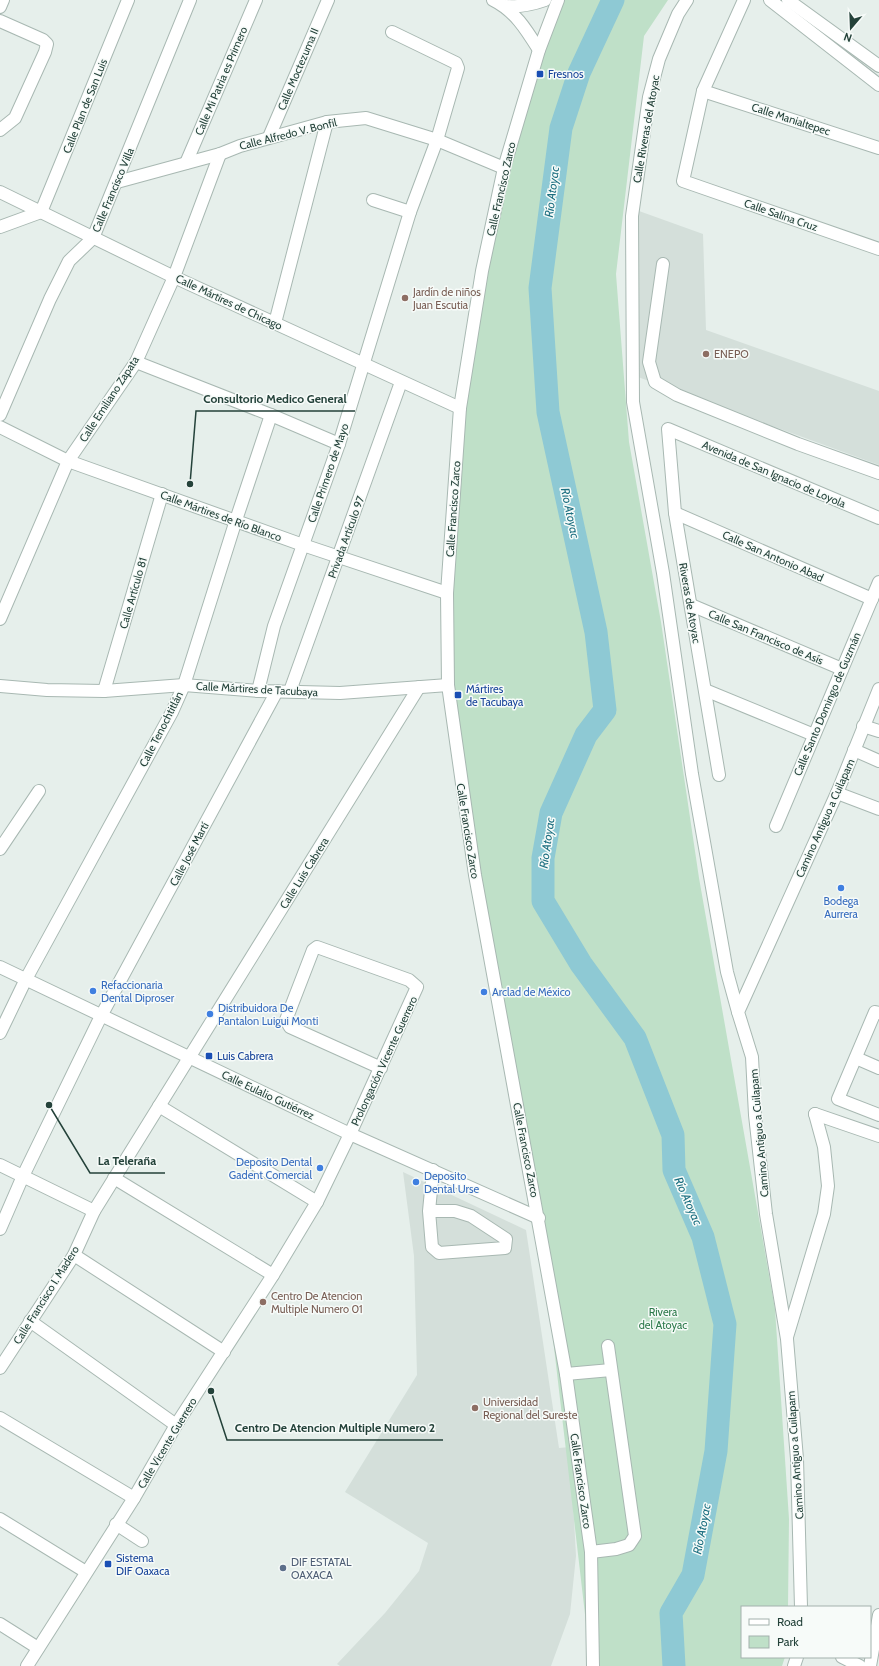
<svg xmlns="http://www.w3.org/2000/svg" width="879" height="1666" font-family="Cabin,sans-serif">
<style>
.built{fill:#d4dfda}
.green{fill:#bfe0c8}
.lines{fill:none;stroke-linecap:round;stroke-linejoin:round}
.river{stroke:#8ec9d4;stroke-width:23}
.minor-casing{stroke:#a8b8b2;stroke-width:14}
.minor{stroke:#fff;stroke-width:12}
.transit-dot{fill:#1a4fb4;stroke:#f7fbf9;stroke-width:1.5}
.education-dot{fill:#8d6e63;stroke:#f7fbf9;stroke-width:1.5}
.shop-dot{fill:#3f7fe0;stroke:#f7fbf9;stroke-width:1.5}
.service-dot{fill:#5c6f8a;stroke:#f7fbf9;stroke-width:1.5}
.labels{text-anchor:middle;stroke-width:3;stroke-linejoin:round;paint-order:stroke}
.street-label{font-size:11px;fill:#24423a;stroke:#f7fbf9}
.transit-label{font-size:11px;fill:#164399;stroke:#f7fbf9;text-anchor:start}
.education-label{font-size:11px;fill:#785e54;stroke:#f7fbf9;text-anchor:start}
.shop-label{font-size:11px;fill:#366cbe;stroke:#f7fbf9;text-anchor:start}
.park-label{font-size:11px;fill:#2d7a4b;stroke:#f7fbf9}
.service-label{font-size:11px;fill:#4e5e75;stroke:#f7fbf9;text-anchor:start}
.water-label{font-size:12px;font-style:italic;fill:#1c6f80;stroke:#f7fbf9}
.leader{fill:none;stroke:#24423a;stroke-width:1.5}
.callout-dot{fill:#24423a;stroke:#f7fbf9;stroke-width:1.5}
.callout-label{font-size:12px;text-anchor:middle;font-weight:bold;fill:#24423a;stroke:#f7fbf9;stroke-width:3;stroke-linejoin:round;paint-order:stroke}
</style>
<rect width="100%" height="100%" fill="#e6efeb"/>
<g class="built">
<path d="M639,211L703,234L706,330L879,391V465L638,377Z"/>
<path d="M403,1172L526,1230L559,1448L570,1447L576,1556L570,1614L551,1666H340L337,1664L385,1613L419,1571L428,1543L345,1492L417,1375L414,1256Z"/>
</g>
<path class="green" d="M564,0H668L644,36L616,274L629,442L661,622L699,878L775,1309L789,1519L788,1607H742V1657H785L782,1666H591L539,1218L448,685L460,408L482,271L539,50Z"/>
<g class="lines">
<path class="river" d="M613,0L579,73L561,128L540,288L548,412L596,632L605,710L586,735L551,813L543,858V901L581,964L635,1038L673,1135L674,1170L703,1237L725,1324L716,1451L693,1575L671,1613L674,1666"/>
<g class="minor-casing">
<g id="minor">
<path d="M493,0C515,11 526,29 539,50"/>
<path d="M558,0L539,50L504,168L482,271L460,408L447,593L448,685L475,875L566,1374L591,1552L593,1666"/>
<path d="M687,0L678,14L659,59L649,97L632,216L633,402L663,573L692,774L727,972L738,1012"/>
<path d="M744,0L703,91L683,181L879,249"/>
<path d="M770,0L879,85"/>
<path d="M788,0L879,66"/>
<path d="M506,6C520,7 531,5 545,0"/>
<path d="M0,7L3,0"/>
<path d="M0,21L43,40L47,44L45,52L15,118L0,130"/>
<path d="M703,91L879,148"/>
<path d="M269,137L328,0"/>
<path d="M186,163L256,0"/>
<path d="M117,182L220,154L240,146L327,122L366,118L437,140L504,168"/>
<path d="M0,192L174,277L460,408"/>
<path d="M373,200L410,212"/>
<path d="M0,227L41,212L128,0"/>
<path d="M663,264L649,362L655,382L677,395L798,444L879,473"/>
<path d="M275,323L327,122"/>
<path d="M136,362L271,415L339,444"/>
<path d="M0,415L50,299L69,261L93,238L190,0"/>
<path d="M0,427L68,461L303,545L447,593"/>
<path d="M675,513L872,599"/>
<path d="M691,605L842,669"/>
<path d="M0,619L68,461L136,362L174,277L220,154"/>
<path d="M0,686L47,690L104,691L184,685L258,691L340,693L448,685"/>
<path d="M705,690L814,735"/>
<path d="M104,691L162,494"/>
<path d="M258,691L274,626L339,444L410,212L437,140L458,68L456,63L392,32"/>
<path d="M290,691L401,382"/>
<path d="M863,726L879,731"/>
<path d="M854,750L879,761"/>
<path d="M719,775L675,513L668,429L879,518"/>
<path d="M837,793L879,809"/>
<path d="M776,826L879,582"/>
<path d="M0,849L39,791"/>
<path d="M0,967L350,1134L539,1218"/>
<path d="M879,1013L875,1012L838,1099L879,1115"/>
<path d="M0,1033L26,979L172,712L184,685L236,520L271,415"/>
<path d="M856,1058L879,1068"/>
<path d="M159,1106L317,1202"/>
<path d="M815,1114L879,1136"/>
<path d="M0,1165L94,1211"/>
<path d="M114,1178L273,1275"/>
<path d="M429,1211H455L471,1216L506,1239L505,1248L439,1253L432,1247L429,1211L433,1170"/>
<path d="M0,1229L23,1176L101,1016L277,691"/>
<path d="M74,1255L224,1352"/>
<path d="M30,1321L176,1425"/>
<path d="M787,1337L824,1214L828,1186L824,1147L815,1114"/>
<path d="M0,1368L74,1255L94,1211L419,687"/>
<path d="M566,1374L611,1370"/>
<path d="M0,1418L134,1498"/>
<path d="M0,1519L86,1572"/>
<path d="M116,1524L142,1541"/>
<path d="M591,1552L616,1549L629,1545L635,1536L608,1346"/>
<path d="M801,1607L797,1459L787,1339L766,1214L755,1115L752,1057L738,1012L837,793L879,689"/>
<path d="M0,1624L38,1648"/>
<path d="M842,1657L860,1666"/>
<path d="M27,1666L134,1498L176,1425L273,1275L317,1202L350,1134L417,987L409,980L317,947L313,950L286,1020L290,1027L381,1068"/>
<path d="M794,1666L797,1657"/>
<path d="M870,1666L879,1615"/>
</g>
</g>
<use href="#minor" class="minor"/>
</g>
<g class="transit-dot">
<rect x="536" y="70" width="8" height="8" rx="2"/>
<rect x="454" y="691" width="8" height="8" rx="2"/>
<rect x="205" y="1052" width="8" height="8" rx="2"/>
<rect x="104" y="1560" width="8" height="8" rx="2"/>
</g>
<g class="education-dot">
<circle cx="405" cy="298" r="4"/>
<circle cx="706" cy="354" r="4"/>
<circle cx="263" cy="1302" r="4"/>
<circle cx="475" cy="1408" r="4"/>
</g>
<g class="shop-dot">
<circle cx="841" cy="888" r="4"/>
<circle cx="93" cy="991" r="4"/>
<circle cx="484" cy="992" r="4"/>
<circle cx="210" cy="1014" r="4"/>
<circle cx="320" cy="1168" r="4"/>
<circle cx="416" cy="1182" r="4"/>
</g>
<circle class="service-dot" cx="283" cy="1568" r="4"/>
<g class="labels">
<g class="street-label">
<text transform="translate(298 69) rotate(-67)" y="4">Calle Moctezuma II</text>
<text transform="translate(221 81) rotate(-67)" y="4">Calle Mi Patria es Primero</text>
<text transform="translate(85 106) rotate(-68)" y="4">Calle Plan de San Luis</text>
<text transform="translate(791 119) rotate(18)" y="4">Calle Manialtepec</text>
<text transform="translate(646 129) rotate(-80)" y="4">Calle Riveras del Atoyac</text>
<text transform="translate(288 134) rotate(-14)" y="4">Calle Alfredo V. Bonfil</text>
<text transform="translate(501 189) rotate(-77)" y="4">Calle Francisco Zarco</text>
<text transform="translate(113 190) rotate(-67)" y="4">Calle Francisco Villa</text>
<text transform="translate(781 215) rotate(19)" y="4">Calle Salina Cruz</text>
<text transform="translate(229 302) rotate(25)" y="4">Calle Mártires de Chicago</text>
<text transform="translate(109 399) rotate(-57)" y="4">Calle Emiliano Zapata</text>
<text transform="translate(328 473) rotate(-71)" y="4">Calle Primero de Mayo</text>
<text transform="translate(774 474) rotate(23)" y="4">Avenida de San Ignacio de Loyola</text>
<text transform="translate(453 509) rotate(-86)" y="4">Calle Francisco Zarco</text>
<text transform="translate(221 516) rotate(20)" y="4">Calle Mártires de Río Blanco</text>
<text transform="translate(346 537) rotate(-70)" y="4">Privada Artículo 97</text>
<text transform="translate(773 556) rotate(24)" y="4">Calle San Antonio Abad</text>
<text transform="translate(133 593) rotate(-74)" y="4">Calle Artículo 81</text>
<text transform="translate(690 603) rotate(80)" y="4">Riveras de Atoyac</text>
<text transform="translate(766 637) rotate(23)" y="4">Calle San Francisco de Asís</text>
<text transform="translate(257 689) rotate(3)" y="4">Calle Mártires de Tacubaya</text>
<text transform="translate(827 704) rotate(-67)" y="4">Calle Santo Domingo de Guzmán</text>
<text transform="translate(161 729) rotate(-63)" y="4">Calle Tenochtitlán</text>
<text transform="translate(825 818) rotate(-66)" y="4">Camino Antiguo a Cuilapam</text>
<text transform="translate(468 831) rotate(81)" y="4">Calle Francisco Zarco</text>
<text transform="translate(189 854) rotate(-62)" y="4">Calle José Martí</text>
<text transform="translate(304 873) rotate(-58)" y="4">Calle Luis Cabrera</text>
<text transform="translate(384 1061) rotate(-65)" y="4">Prolongación Vicente Guerrero</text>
<text transform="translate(268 1095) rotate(25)" y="4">Calle Eulalio Gutiérrez</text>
<text transform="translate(759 1133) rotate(-95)" y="4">Camino Antiguo a Cuilapam</text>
<text transform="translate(526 1150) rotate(79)" y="4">Calle Francisco Zarco</text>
<text transform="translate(46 1295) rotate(-58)" y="4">Calle Francisco I. Madero</text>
<text transform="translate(167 1443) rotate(-59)" y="4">Calle Vicente Guerrero</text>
<text transform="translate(795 1455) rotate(-94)" y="4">Camino Antiguo a Cuilapam</text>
<text transform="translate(581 1481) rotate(82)" y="4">Calle Francisco Zarco</text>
</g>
<g class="transit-label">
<text x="548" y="78">Fresnos</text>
<text x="466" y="693">Mártires<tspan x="466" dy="13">de Tacubaya</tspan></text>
<text x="217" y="1060">Luis Cabrera</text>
<text x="116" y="1562">Sistema<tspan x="116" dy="13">DIF Oaxaca</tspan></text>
</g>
<g class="education-label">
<text x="413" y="296">Jardín de niños<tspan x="413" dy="13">Juan Escutia</tspan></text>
<text x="714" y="358">ENEPO</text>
<text x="271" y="1300">Centro De Atencion<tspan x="271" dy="13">Multiple Numero 01</tspan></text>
<text x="483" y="1406">Universidad<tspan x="483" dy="13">Regional del Sureste</tspan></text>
</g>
<g class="shop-label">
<text x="841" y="905" text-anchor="middle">Bodega<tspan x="841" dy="13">Aurrera</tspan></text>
<text x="101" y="989">Refaccionaria<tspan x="101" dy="13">Dental Diproser</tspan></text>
<text x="492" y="996">Arclad de México</text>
<text x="218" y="1012">Distribuidora De<tspan x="218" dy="13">Pantalon Luigui Monti</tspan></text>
<text x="312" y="1166" text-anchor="end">Deposito Dental<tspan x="312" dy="13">Gadent Comercial</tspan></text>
<text x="424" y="1180">Deposito<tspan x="424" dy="13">Dental Urse</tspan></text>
</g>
<g class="park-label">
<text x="663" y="1316">Rivera<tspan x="663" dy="13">del Atoyac</tspan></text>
</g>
<g class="service-label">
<text x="291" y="1566">DIF ESTATAL<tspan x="291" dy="13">OAXACA</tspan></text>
</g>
<g class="water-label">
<text transform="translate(552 192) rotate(-83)" y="4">Río Atoyac</text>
<text transform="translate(570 513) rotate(78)" y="4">Río Atoyac</text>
<text transform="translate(547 843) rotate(-82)" y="4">Río Atoyac</text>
<text transform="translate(688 1201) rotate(66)" y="4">Río Atoyac</text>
<text transform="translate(702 1529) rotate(-79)" y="4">Río Atoyac</text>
</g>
</g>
<path class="leader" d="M190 484L196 411H355M49 1105L90 1173H165M211 1391L227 1440H443"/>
<g class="callout-dot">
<circle cx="190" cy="484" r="4"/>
<circle cx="49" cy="1105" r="4"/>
<circle cx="211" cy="1391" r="4"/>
</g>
<g class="callout-label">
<text x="275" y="403">Consultorio Medico General</text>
<text x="127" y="1165">La Teleraña</text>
<text x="335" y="1432">Centro De Atencion Multiple Numero 2</text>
</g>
<rect x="741" y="1606" width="130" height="52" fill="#f7fbf9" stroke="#a3b1ad"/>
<rect x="749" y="1619" width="20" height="6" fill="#ffffff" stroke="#a3b1ad"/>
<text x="777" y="1626" font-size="12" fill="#24423a">Road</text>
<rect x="749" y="1636" width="20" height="12" fill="#bfe0c8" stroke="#a3b1ad"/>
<text x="777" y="1646" font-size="12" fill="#24423a">Park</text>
<g transform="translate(851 28) rotate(199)" stroke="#f7fbf9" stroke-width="3" paint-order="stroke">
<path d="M0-3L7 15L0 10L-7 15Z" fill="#24423a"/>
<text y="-6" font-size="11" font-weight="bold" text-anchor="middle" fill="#24423a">N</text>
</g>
</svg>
